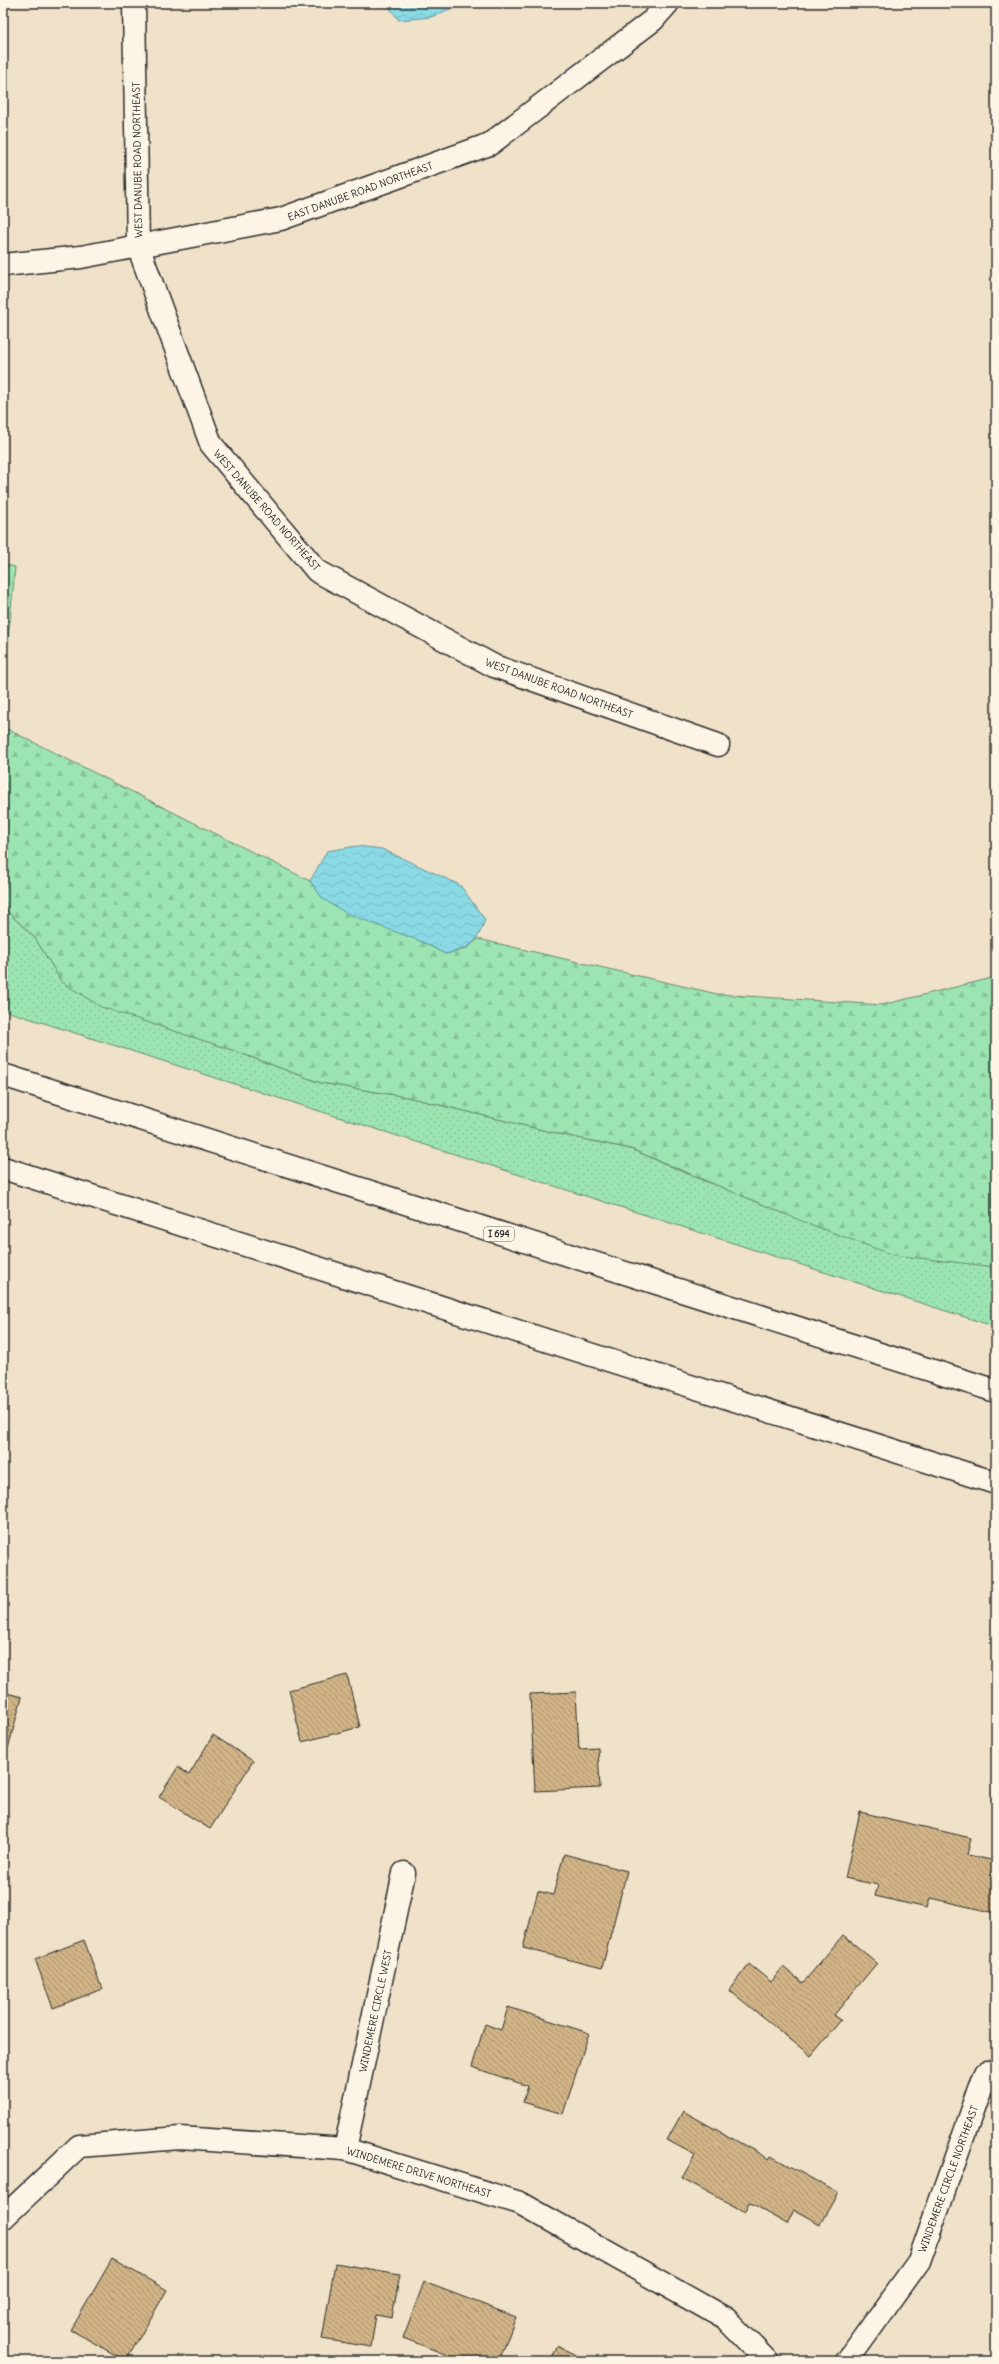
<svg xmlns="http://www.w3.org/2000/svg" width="999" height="2364" font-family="Delius,sans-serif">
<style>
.grass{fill:url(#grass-dots);stroke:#64886f}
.forest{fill:url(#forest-firs);stroke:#64886f}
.water{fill:url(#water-waves);stroke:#64949b}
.building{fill:url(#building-back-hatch);stroke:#2b2b2b}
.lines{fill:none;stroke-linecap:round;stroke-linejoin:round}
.street-casing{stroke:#2b2b2b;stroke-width:25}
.highway-casing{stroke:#2b2b2b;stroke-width:25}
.street{stroke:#fcf5e5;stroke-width:22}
.highway{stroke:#fcf5e5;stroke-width:22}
.labels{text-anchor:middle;stroke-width:3.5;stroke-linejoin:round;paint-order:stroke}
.shield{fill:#fcf5e5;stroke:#6a6863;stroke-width:1}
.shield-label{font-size:9px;font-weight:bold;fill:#2b2b2b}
.street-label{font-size:10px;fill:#2b2b2b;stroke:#fcf5e5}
</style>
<defs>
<pattern id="grass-dots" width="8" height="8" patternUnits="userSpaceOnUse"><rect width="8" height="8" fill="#9ce5b3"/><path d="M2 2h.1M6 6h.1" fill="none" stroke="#87c59a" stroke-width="1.8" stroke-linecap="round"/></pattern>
<pattern id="forest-firs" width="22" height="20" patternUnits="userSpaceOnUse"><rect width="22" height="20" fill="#9ce5b3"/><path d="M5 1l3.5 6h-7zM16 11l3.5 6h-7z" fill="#87c59a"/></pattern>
<pattern id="water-waves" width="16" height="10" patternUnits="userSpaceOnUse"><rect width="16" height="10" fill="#8adae6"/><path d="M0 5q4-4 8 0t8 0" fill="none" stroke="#77bbc5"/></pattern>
<pattern id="building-back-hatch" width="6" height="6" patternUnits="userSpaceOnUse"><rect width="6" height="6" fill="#d1b486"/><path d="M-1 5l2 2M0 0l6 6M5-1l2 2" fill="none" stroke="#aa936e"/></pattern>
</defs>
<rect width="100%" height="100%" fill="#efe2c8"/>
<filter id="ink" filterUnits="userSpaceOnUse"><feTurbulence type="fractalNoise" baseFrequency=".025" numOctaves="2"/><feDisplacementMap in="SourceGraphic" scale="8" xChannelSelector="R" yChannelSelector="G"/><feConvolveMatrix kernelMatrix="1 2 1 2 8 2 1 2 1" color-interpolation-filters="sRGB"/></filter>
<g filter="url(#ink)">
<path class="grass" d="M3,907L35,938L62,982L229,1049L321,1083L407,1097L559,1134L631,1149L709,1183L996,1267V1327L3,1010Z"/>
<g class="forest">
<path d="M3,564L15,567L3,695Z"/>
<path d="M3,727L310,881L323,899L425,943L445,954L466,949L478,939L717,994L882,1005L992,978L996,962V1267L893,1255L804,1222L631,1149L559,1134L407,1097L321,1083L229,1049L101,1007L62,982L35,938L3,907Z"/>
</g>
<g class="water">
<path d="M386,3H464L431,17L399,20Z"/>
<path d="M357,846L382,849L460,885L485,920C476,945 471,948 445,954L425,943L346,913L323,899L310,881L327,851Z"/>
</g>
<g class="building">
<path d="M347,1675L360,1727L302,1742L289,1690Z"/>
<path d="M3,1692L22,1697L3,1767Z"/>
<path d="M576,1692L579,1749L598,1748L600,1788L535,1791L530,1694Z"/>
<path d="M213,1735L253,1761L210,1829L159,1797L178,1767L189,1775Z"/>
<path d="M860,1812L971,1838L967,1855L996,1861L995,1913L930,1898L927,1908L875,1896L878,1885L845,1878Z"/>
<path d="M564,1854L627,1871L602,1968L523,1948L538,1891L553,1895Z"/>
<path d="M843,1935L877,1963L834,2015L841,2020L811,2056L729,1990L749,1964L771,1982L783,1967L803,1983Z"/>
<path d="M84,1940L102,1989L53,2008L35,1959Z"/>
<path d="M508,2007L589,2033L563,2114L523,2102L528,2086L472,2067L485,2024L501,2030Z"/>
<path d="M683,2111L769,2159L771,2156L838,2193L820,2224L794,2210L787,2224L749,2203L745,2212L682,2178L695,2155L667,2140Z"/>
<path d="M112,2259L167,2290L126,2361L71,2330Z"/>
<path d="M335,2263L400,2274L392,2318L376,2315L371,2347L322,2339Z"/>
<path d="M424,2282L516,2317L499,2361H463L403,2338Z"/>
<path d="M558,2346L587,2361H550Z"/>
</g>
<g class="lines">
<g class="street-casing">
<g id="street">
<path d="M134,3L138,246L211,444L317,571L494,666L718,745"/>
<path d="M3,265L81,257L281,219L490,144L653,20L668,3"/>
<path d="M345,2149L404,1873"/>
<path d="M3,2218L79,2146L180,2138L345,2149L520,2203L726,2319L767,2361"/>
<path d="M847,2361L919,2261L986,2072"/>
</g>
</g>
<g class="highway-casing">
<g id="highway">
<path d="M3,1075L996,1391"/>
<path d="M3,1168L996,1483"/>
</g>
</g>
<use href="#street" class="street"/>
<use href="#highway" class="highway"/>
</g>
</g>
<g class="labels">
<rect class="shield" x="484" y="1227" width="30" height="14" rx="3"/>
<g class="shield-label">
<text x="499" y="1237">I 694</text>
</g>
<g class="street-label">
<text transform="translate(137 160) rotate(-91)" y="4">WEST DANUBE ROAD NORTHEAST</text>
<text transform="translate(360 191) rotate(-20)" y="4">EAST DANUBE ROAD NORTHEAST</text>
<text transform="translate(267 510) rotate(49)" y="4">WEST DANUBE ROAD NORTHEAST</text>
<text transform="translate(559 688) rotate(20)" y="4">WEST DANUBE ROAD NORTHEAST</text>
<text transform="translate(375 2011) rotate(-78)" y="4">WINDEMERE CIRCLE WEST</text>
<text transform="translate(419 2172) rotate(17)" y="4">WINDEMERE DRIVE NORTHEAST</text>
<text transform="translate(948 2179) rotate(-70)" y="4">WINDEMERE CIRCLE NORTHEAST</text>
</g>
</g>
<rect width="999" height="2364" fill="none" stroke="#fcf5e5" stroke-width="16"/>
<rect x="8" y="8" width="983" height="2348" fill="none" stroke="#2b2b2b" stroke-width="1.5" filter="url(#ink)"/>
</svg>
